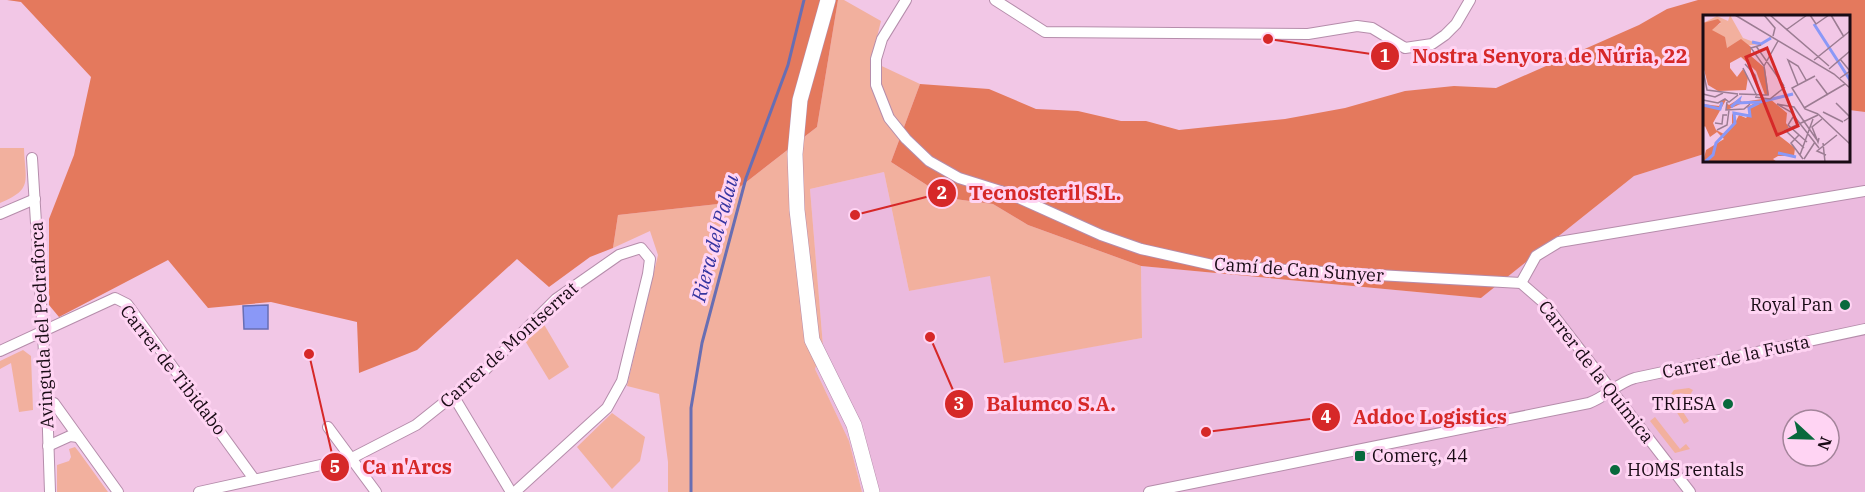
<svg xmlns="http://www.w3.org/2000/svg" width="1865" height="492" font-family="'IBM Plex Serif',serif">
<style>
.built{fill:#ebbade;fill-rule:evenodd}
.green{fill:#f2b09e}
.forest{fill:#e4795d}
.water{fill:#8a98f7;stroke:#686eb3;stroke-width:1.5}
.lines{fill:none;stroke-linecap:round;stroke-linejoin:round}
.stream{stroke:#686eb3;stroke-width:3}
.street-casing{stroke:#b58dab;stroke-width:12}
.secondary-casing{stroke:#b58dab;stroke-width:16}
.street{stroke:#fff;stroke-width:10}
.secondary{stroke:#fff;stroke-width:15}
.poi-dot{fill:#09693d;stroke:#ffd4f3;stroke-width:2}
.labels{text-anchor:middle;stroke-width:6;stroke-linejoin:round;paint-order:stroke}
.street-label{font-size:18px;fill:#190b15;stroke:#ffd4f3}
.poi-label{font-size:18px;fill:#190b15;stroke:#ffd4f3;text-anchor:end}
.water-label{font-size:20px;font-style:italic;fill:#3534a0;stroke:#ffd4f3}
.inset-river{fill:none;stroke:#8a98f7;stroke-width:3}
.inset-road{fill:none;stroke:#9b7c92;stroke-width:1.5}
.view{fill:#d62828;fill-opacity:0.15;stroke:#d62828;stroke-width:3}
.inset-edge{fill:none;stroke:#190b15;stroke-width:3}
.leader{fill:none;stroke:#d62828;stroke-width:2}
.callout-dot{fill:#d62828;stroke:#ffd4f3;stroke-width:2}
.mark-label{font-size:18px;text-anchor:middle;font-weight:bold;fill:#fff}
.callout-label{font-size:20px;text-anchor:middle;font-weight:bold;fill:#d62828;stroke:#ffd4f3;stroke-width:6;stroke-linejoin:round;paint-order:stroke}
</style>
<rect width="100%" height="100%" fill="#f2c7e6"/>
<path class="built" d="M1849,110L1865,112V492H862L849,441L815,369L823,346L810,189L884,172L909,291L990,275L1004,362L1142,338L1141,266L1481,298L1634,176L1704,154V160H1848ZM1793,420H1829V456H1793Z"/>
<g class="green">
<path d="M838,0H844L881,21L871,61L920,84L891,162L947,198L993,204L1028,225L1141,266L1142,338L1004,363L990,276L909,291L884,172L810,189L823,346L815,369L849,441L862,492H668V462L659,394L627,386L658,255L650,231L613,248L618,215L718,204L817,127Z"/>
<path d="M0,148H24C25,181 34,189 0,203Z"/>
<path d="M542,321L569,367L549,380L524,339Z"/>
<path d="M23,350L31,356L33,410L19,412L11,363L0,369V361Z"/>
<path d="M1689,388L1693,390L1690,395L1680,393L1675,400L1689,421L1684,424L1668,398L1674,390Z"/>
<path d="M612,413L645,437L640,461L612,489L577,447Z"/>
<path d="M1655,417L1680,449L1686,444L1690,449L1675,453L1650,421Z"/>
<path d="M75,447L79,452L108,492H57V465L69,461L71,457L69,449Z"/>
</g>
<g class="forest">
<path d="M7,0H838L817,127L718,204L618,215L613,248L590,257L549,287L517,259L417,350L359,373L357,322L271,302L208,308L168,260L59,317L49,305V219L74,155L91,77L21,2Z"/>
<path d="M1698,0H1865V112L1849,110L1848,16H1704V154L1634,176L1481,298L1141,266L1028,225L993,204L947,198L891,162L920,84L989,89L1036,109L1078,111L1121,121H1146L1179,130L1285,119L1345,108L1405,91L1454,86L1496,88L1639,25L1667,9Z"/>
</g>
<path class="water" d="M268,305V329H244L243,306Z"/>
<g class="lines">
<path class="stream" d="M691,492V408L702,343L746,178L788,65L804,0"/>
<g class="street-casing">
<g id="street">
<path d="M906,0L882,39L876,59V85L889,118L906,139L929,161L959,178L1010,194L1101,235L1141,249L1217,266L1521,283L1544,303L1690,492"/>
<path d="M995,0L1045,32L1308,34L1357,26L1372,28L1405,48L1432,44L1445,35L1456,24L1470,0"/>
<path d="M32,158L47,401L50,492"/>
<path d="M0,214L35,199"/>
<path d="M1521,283L1536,256L1559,242L1865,191"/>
<path d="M0,351L115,298L127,304L254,479"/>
<path d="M454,397L511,492"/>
<path d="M47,401L54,403L118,492"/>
<path d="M328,427L376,492"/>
<path d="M48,446L70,436L78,437"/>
<path d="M199,492L352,458L416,425L485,370L556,299L619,255L641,248L650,259L648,274L622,381L607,408L515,492"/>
<path d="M1149,492L1589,403C1608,396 1615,384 1635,378L1865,329"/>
</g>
</g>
<g class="secondary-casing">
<path id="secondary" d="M828,0L800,100L795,154L797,210L812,340L854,425L872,492"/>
</g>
<use href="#street" class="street"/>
<use href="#secondary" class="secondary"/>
</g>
<g class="poi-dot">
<circle cx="1845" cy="305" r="6"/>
<circle cx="1728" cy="404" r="6"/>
<rect x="1354" y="450" width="12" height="12" rx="3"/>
<circle cx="1615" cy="470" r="6"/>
</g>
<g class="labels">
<g class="street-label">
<text transform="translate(1299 270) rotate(4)" y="6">Camí de Can Sunyer</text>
<text transform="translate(42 325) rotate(-93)" y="6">Avinguda del Pedraforca</text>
<text transform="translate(509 345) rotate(-42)" y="6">Carrer de Montserrat</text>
<text transform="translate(1736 357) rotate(-12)" y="6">Carrer de la Fusta</text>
<text transform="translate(173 370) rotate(52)" y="6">Carrer de Tibidabo</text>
<text transform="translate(1596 372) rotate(52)" y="6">Carrer de la Química</text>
</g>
<g class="poi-label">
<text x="1833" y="311">Royal Pan</text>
<text x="1716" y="410">TRIESA</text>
<text x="1372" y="462" text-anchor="start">Comerç, 44</text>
<text x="1627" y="476" text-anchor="start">HOMS rentals</text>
</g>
<g class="water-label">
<text transform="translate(715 238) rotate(-75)" y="7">Riera del Palau</text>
</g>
</g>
<g transform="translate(1703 15)">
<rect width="147" height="147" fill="#f2c7e6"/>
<path d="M27,0L40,23L56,29L24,33L8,14L18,8H0L14,1L25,6Z" fill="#f2b09e"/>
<path d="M15,4L18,7L9,15L22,22L24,33L38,24L48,32V41L62,53L66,80H62L53,56L38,42L27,48V53L34,62L40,54L45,62L43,75L15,76L5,70L0,51V8ZM66,83L84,98L83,108L86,113L74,119L92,133L91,141H75L70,144L74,147H0L3,135L21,124L14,117L7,122L2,111L0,113V89L16,91L20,85H23L10,108L13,115L21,119L29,109V98L33,106L36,100L43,103L48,97L44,92L52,88L44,86L24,95L23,88L26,90L36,84L39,87Z" fill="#e4795d"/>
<path class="inset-river" d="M111,9L147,65M49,27L58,29L68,23M0,90L17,94L19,87M28,92L36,85L35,88L57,87L90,79M75,138L93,142M2,147L10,140L13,128L32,108L31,98L47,101L46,93L56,88"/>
<path class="inset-road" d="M32,0L131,59L147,73M61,0L72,13L70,21M67,0L126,51M107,0L113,9L126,0M128,0L141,22M83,15L104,0M53,31L81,71M137,44L147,56L137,63M111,45L147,16M42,49L52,60L58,81M61,51L75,26M40,53L54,81M126,54L147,36M0,55L4,75L35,79M112,61L89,73L102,94L115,99M113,64L125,80M95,70L85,45L95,51L103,65M0,79L12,82L20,78M36,79L65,80L61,51L48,33L58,30M52,82L67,84L82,72M0,85L15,88L22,84L26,87L35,80M24,87L23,95L41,94L47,89M133,88L147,102L141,106M74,89L88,97L116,133M74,89L91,92L114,125M101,93L142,69M120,97L140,107M115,99L147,129M90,102L85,110L104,127M12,108L19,109L20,100H24M14,115L24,110L26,95M82,115L101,133M81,116L115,100M96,120L88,128L100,144M116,123L115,127L109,112L119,104M120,128L122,147M97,140L110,104M123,140L114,136L134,120M101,144L112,127"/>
<path class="view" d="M64,33L95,111L74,120L43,42Z"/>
<rect width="147" height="147" class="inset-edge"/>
</g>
<path class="leader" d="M1268 39L1385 56M855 215L942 193M930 337L959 404M1206 432L1326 417M309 354L335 467"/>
<g class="callout-dot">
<circle cx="1268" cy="39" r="6"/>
<circle cx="855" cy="215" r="6"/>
<circle cx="930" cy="337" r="6"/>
<circle cx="1206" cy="432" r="6"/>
<circle cx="309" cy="354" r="6"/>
<circle cx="1385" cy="56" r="15"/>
<circle cx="942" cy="193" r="15"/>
<circle cx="959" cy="404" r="15"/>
<circle cx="1326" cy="417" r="15"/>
<circle cx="335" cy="467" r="15"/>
</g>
<g class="mark-label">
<text x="1385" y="62">1</text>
<text x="942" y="199">2</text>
<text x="959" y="410">3</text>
<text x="1326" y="423">4</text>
<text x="335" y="473">5</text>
</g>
<g class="callout-label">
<text x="1550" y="63">Nostra Senyora de Núria, 22</text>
<text x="1045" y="200">Tecnosteril S.L.</text>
<text x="1051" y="411">Balumco S.A.</text>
<text x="1430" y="424">Addoc Logistics</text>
<text x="407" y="474">Ca n'Arcs</text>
</g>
<g transform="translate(1811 438) rotate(112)"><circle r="28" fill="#ffd4f3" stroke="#a3849a" stroke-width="1.5"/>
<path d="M0-4.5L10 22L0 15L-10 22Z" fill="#09693d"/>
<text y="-9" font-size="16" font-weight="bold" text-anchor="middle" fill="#190b15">N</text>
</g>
</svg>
